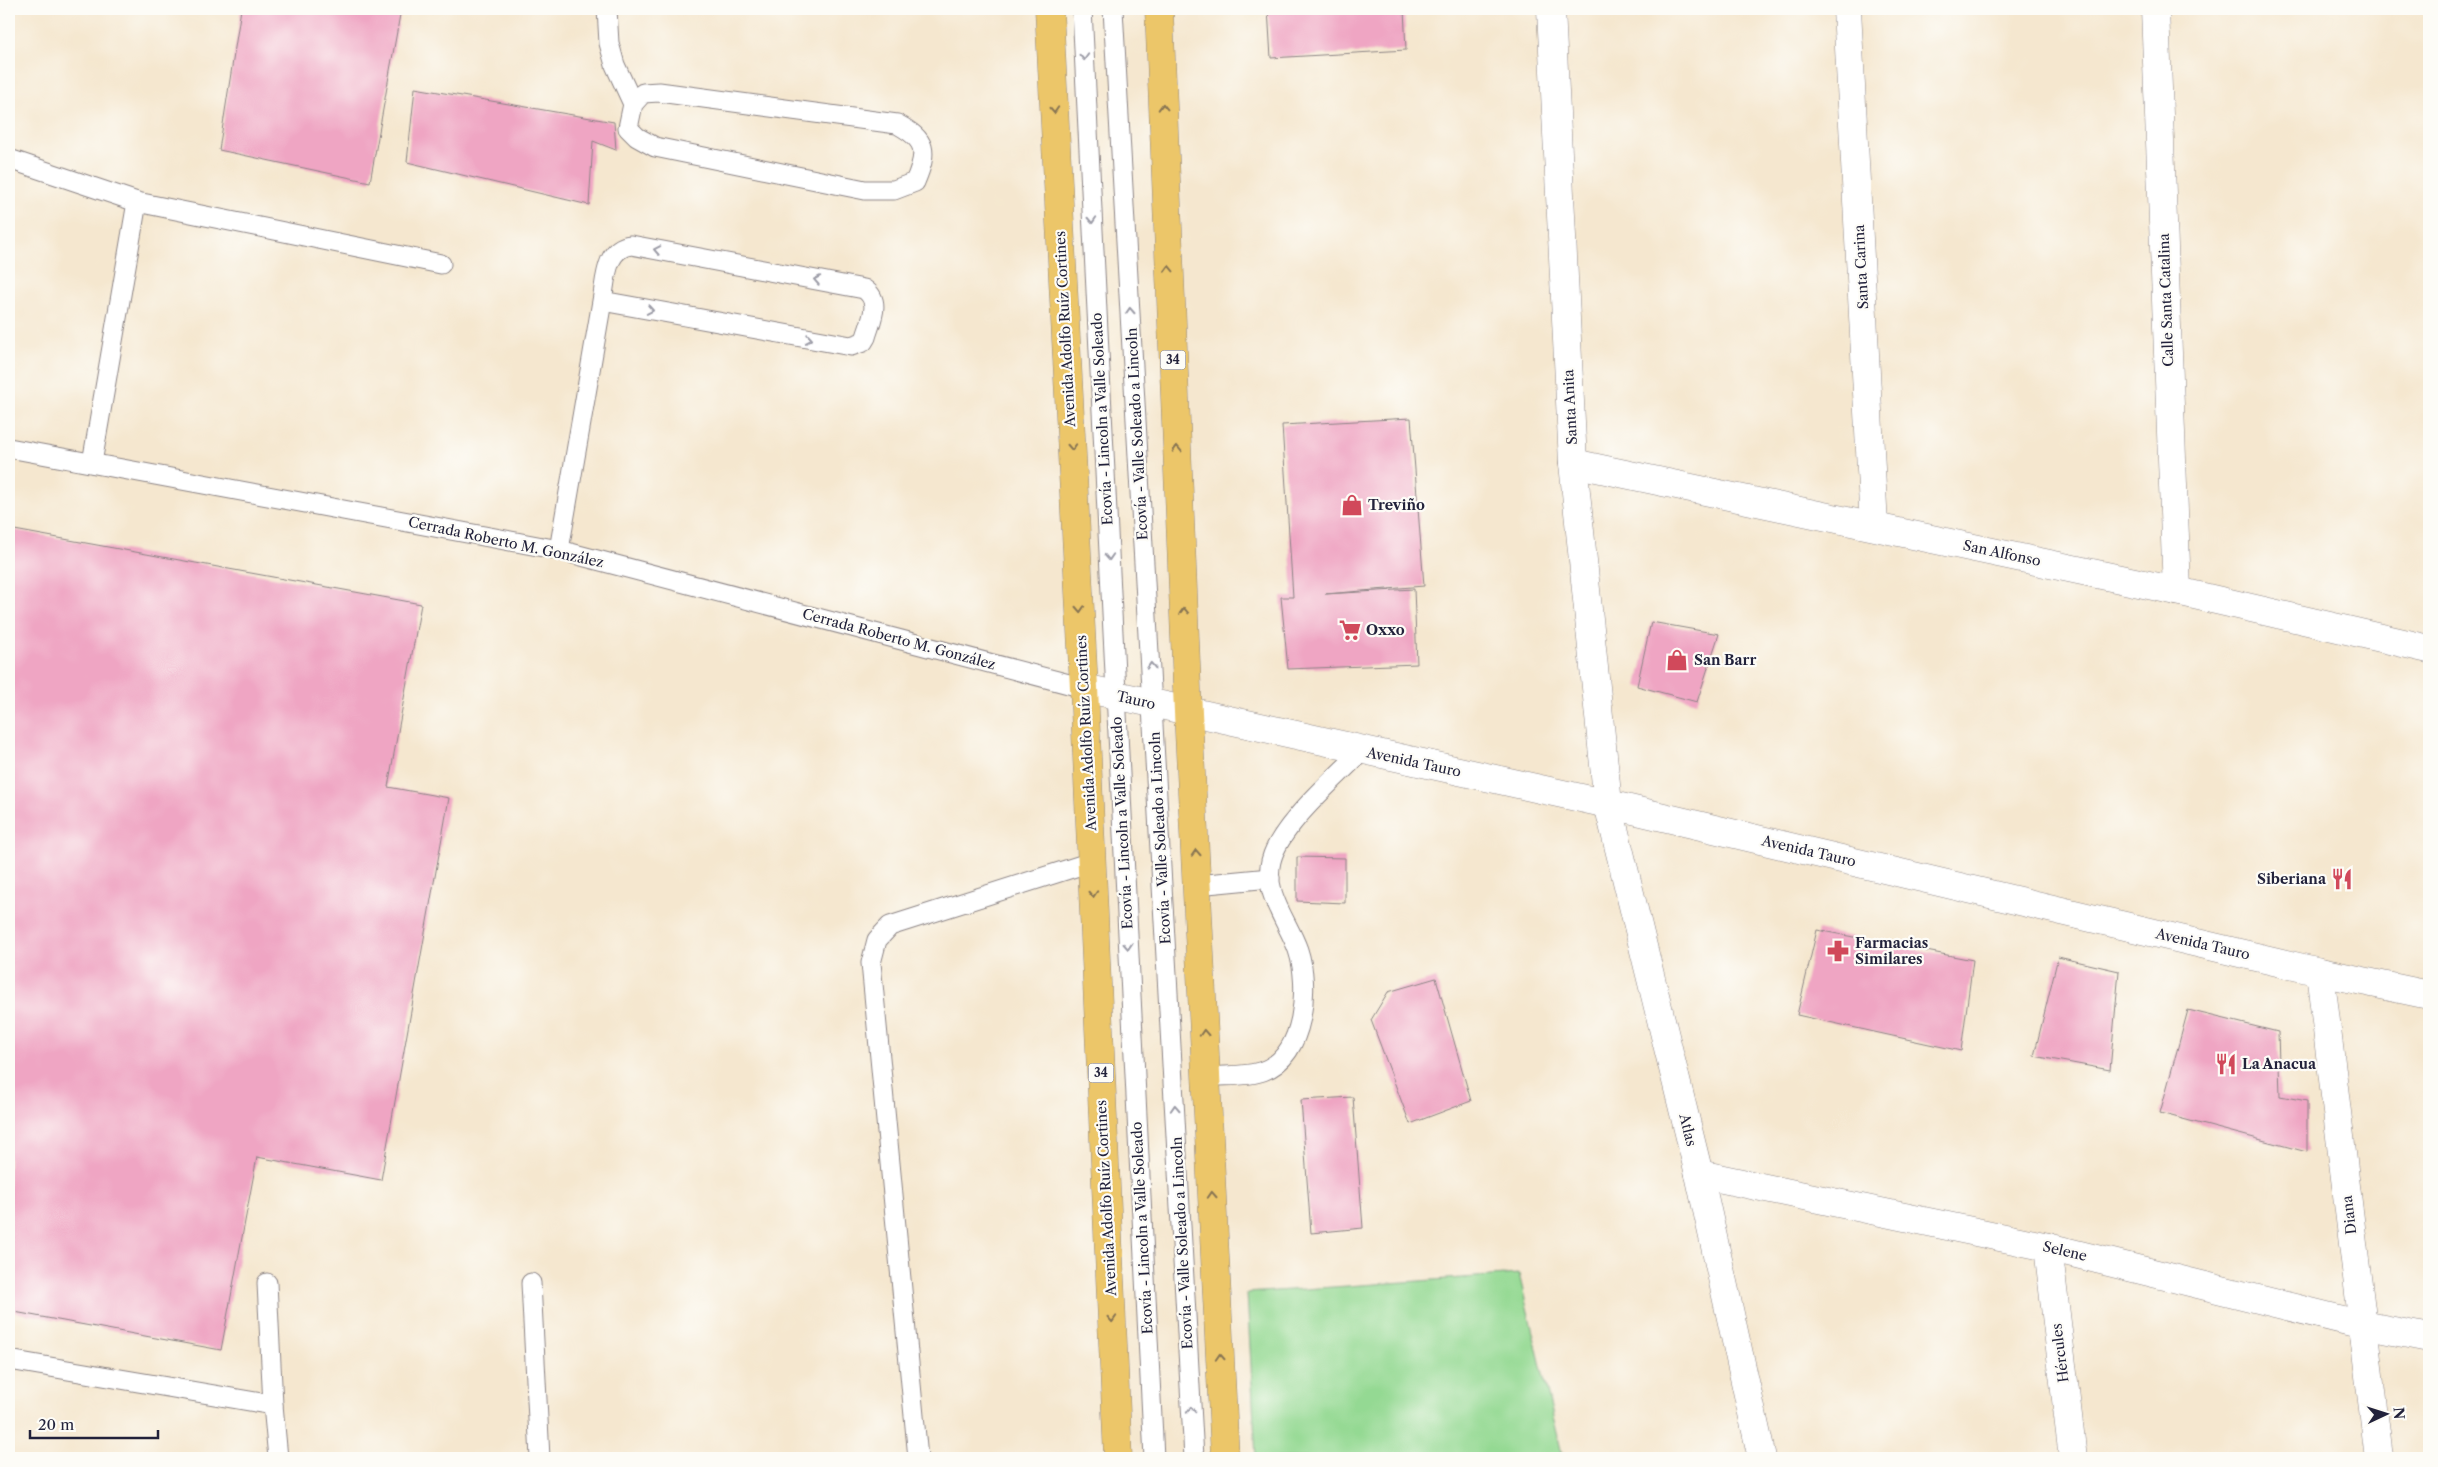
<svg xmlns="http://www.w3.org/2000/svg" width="2438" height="1467" font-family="'Libre Caslon Text',serif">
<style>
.green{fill:#94d993;stroke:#5b7e67}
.building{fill:#efa5c3}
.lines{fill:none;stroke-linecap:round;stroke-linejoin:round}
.service-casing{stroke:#8c8485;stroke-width:21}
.minor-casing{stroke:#8c8485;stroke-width:29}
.tertiary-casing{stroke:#8c8485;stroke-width:29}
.primary-casing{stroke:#8c8485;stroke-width:29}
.service{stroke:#fff;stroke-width:19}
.minor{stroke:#fff;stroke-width:28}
.tertiary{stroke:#fff;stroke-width:28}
.primary{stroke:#ecc669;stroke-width:28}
.oneway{stroke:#9c9ca7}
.oneway2{stroke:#877452}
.labels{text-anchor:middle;stroke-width:4.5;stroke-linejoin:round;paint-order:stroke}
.shield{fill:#fdfcf7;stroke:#646373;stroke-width:1}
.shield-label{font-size:12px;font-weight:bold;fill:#22223b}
.street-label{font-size:14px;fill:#22223b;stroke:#fdfcf7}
.poi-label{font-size:14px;font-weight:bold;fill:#22223b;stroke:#fdfcf7;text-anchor:start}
</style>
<rect width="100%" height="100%" fill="#fdfcf7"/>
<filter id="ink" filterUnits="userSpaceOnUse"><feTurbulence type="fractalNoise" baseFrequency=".02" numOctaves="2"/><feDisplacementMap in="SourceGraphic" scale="10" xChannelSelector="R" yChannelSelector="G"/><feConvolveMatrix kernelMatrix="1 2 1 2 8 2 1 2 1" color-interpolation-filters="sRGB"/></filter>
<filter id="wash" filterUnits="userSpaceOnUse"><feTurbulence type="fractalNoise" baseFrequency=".0096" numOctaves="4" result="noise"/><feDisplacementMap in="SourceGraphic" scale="20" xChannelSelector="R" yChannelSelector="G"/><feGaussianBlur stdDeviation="1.12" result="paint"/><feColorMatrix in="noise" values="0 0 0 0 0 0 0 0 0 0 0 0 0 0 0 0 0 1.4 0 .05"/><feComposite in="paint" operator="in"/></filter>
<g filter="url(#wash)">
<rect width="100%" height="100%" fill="#f5e7cf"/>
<path class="green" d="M1519,1274L1563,1458H1256L1247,1293Z"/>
<g id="blocks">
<g class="building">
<path d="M241,9H401L370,182L219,150Z"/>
<path d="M1268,9H1404L1406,50L1271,58Z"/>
<path d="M415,88L614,122L616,150L593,141L589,205L407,162Z"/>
<path d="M1411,418L1424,586L1325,594L1414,589L1417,664L1288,669L1281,597H1293L1282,425Z"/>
<path d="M9,529L421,604L388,787L449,798L381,1180L257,1157L221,1350L9,1311Z"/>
<path d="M1651,622L1719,634L1697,702L1637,686Z"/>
<path d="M1297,857L1345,858V903L1297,901Z"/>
<path d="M1817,930L1973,960L1961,1051L1797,1015Z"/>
<path d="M2058,957L2119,971L2110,1070L2034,1056Z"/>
<path d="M1436,978L1471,1101L1410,1124L1371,1020L1388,992Z"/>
<path d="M2188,1010L2278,1032L2280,1096L2307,1101V1152L2160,1113Z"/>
<path d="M1353,1097L1363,1228L1311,1233L1301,1100Z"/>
</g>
</g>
</g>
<g filter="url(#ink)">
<use href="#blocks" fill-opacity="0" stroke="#8c8485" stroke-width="1"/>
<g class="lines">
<g class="service-casing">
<g id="service">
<path d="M607,9L609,43L615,65L633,104L628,128L637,137L655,147L865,190H894L915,182C928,151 927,140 897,124L659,92L643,93L633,104"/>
<path d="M1082,9L1154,1458"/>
<path d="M1113,9L1194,1458"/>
<path d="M9,159L137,202L92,463"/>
<path d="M137,202L441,264"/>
<path d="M9,448L559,550L1084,688"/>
<path d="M559,550L602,301C606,280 605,248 631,245L864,289C882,301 871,320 866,337L863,342L851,346L602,301"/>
<path d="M1197,885L1270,878"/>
<path d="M1207,1077C1224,1075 1247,1077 1263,1071C1305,1056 1310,986 1298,950C1288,921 1263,894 1271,861C1279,826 1336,778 1362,751"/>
<path d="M267,1283L273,1405L278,1458"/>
<path d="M531,1283L540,1458"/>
<path d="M9,1360L273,1405"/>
<path d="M918,1458L871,963L877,940L890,926L1091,862"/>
</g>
</g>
<g class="minor-casing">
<g id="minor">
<path d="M1551,9L1573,463L1608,804L1699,1174L1762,1458"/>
<path d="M1847,9L1874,526"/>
<path d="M2155,9L2177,591"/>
<path d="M1573,463L2177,591L2429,649"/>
<path d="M2320,972L2379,1458"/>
<path d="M1699,1174L2048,1247L2363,1325L2429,1338"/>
<path d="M2048,1247L2073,1458"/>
</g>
</g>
<g class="tertiary-casing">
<path id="tertiary" d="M1084,688L1608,804L2320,972L2429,995"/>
</g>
<g class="primary-casing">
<g id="primary">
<path d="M1049,9L1084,688L1118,1458"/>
<path d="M1159,9L1188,712L1225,1458"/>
</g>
</g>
<use href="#service" class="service"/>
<use href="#minor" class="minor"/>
<use href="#tertiary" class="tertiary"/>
<use href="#primary" class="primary"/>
</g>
<defs><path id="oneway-chevron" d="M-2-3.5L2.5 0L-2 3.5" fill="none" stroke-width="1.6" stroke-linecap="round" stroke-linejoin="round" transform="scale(1.25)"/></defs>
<g class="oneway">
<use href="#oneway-chevron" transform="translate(1084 57) rotate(87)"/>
<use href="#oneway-chevron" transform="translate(1092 220) rotate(87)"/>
<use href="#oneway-chevron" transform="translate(657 250) rotate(-169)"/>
<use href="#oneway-chevron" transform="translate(817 280) rotate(-169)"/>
<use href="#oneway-chevron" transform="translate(650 310) rotate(10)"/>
<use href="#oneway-chevron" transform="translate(1130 311) rotate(-93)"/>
<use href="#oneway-chevron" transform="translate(809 339) rotate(10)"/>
<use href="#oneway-chevron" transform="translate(1109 557) rotate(87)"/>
<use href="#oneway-chevron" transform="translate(1151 666) rotate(-93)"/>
<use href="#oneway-chevron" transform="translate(1128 946) rotate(87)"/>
<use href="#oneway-chevron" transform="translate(1175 1108) rotate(-93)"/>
<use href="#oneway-chevron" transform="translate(1191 1410) rotate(-93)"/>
</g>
<g class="oneway2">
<use href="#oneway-chevron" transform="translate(1163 107) rotate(-92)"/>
<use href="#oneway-chevron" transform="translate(1054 110) rotate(87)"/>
<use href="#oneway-chevron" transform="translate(1169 269) rotate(-92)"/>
<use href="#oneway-chevron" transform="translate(1072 447) rotate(87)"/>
<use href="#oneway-chevron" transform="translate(1177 449) rotate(-92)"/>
<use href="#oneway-chevron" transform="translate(1080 609) rotate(87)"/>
<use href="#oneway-chevron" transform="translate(1184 611) rotate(-92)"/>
<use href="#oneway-chevron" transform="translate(1196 853) rotate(-93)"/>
<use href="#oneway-chevron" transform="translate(1093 894) rotate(87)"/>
<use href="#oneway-chevron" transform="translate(1204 1033) rotate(-93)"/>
<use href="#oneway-chevron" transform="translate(1212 1195) rotate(-93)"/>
<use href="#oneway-chevron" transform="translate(1112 1319) rotate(87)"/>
<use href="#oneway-chevron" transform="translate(1220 1357) rotate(-93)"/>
</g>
</g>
<defs>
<g id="shop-bare" transform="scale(1.725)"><path d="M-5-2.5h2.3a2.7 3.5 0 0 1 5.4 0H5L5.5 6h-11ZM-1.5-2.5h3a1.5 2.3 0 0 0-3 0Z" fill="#d1495b" stroke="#fdfcf7" stroke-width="2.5" paint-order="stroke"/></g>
<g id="supermarket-bare" transform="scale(1.725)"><path d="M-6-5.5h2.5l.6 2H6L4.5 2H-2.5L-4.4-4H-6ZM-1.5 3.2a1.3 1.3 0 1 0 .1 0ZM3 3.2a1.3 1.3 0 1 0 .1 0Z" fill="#d1495b" stroke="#fdfcf7" stroke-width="2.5" paint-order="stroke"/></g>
<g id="restaurant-bare" transform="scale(1.725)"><path d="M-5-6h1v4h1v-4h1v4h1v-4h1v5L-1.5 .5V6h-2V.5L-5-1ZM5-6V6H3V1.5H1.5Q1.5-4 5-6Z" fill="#d1495b" stroke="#fdfcf7" stroke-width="2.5" paint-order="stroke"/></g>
<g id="pharmacy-bare" transform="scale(1.725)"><path d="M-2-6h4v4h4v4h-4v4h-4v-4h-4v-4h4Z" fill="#d1495b" stroke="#fdfcf7" stroke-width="2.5" paint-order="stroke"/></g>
</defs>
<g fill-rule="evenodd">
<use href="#shop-bare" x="1352" y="505"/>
<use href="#supermarket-bare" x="1350" y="630"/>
<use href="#shop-bare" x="1677" y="660"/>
<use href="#restaurant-bare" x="2342" y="879"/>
<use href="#pharmacy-bare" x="1838" y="951"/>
<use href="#restaurant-bare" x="2226" y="1064"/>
</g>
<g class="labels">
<g class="shield">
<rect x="1160.5" y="350.5" width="25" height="19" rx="4"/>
<rect x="1088.5" y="1063.5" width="25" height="19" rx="4"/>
</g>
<g class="shield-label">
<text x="1173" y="364">34</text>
<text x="1101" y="1077">34</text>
</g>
<g class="street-label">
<text transform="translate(1861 267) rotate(-93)" y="5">Santa Carina</text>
<text transform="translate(2166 300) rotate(-92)" y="5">Calle Santa Catalina</text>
<text transform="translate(1065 329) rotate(-93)" y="5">Avenida Adolfo Ruíz Cortines</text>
<text transform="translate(1570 407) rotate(-93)" y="5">Santa Anita</text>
<text transform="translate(1102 419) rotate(-93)" y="5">Ecovía - Lincoln a Valle Soleado</text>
<text transform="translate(1137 434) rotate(-93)" y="5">Ecovía - Valle Soleado a Lincoln</text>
<text transform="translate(506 542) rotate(12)" y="5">Cerrada Roberto M. González</text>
<text transform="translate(2002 553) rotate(12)" y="5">San Alfonso</text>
<text transform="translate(899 639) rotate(15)" y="5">Cerrada Roberto M. González</text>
<text transform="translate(1136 700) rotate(13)" y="5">Tauro</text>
<text transform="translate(1086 733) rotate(-93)" y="5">Avenida Adolfo Ruíz Cortines</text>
<text transform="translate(1414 762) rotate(12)" y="5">Avenida Tauro</text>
<text transform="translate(1122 823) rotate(-93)" y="5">Ecovía - Lincoln a Valle Soleado</text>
<text transform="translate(1160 838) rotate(-93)" y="5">Ecovía - Valle Soleado a Lincoln</text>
<text transform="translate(1809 851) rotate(13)" y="5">Avenida Tauro</text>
<text transform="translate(2203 944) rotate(13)" y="5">Avenida Tauro</text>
<text transform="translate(1688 1130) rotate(76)" y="5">Atlas</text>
<text transform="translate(1106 1198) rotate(-93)" y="5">Avenida Adolfo Ruíz Cortines</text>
<text transform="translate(2349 1215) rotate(-97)" y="5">Diana</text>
<text transform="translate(1142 1228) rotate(-93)" y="5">Ecovía - Lincoln a Valle Soleado</text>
<text transform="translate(1182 1243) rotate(-93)" y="5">Ecovía - Valle Soleado a Lincoln</text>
<text transform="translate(2065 1251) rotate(13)" y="5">Selene</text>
<text transform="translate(2060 1353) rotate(-97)" y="5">Hércules</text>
</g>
<g class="poi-label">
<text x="1368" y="510">Treviño</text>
<text x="1366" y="635">Oxxo</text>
<text x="1694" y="665">San Barr</text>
<text x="2326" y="884" text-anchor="end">Siberiana</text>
<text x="1855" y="948">Farmacias<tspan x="1855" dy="16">Similares</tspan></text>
<text x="2242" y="1069">La Anacua</text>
</g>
</g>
<rect width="2438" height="1467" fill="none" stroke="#fdfcf7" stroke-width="30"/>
<g transform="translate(2386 1414) rotate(86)" stroke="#fdfcf7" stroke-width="4" paint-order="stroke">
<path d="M0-4L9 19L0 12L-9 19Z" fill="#22223b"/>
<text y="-8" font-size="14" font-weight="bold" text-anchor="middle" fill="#22223b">N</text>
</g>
<path d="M30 1430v8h128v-8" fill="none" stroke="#22223b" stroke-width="2.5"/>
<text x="38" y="1430" font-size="15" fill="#22223b" stroke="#fdfcf7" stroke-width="4" paint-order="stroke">20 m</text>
</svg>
